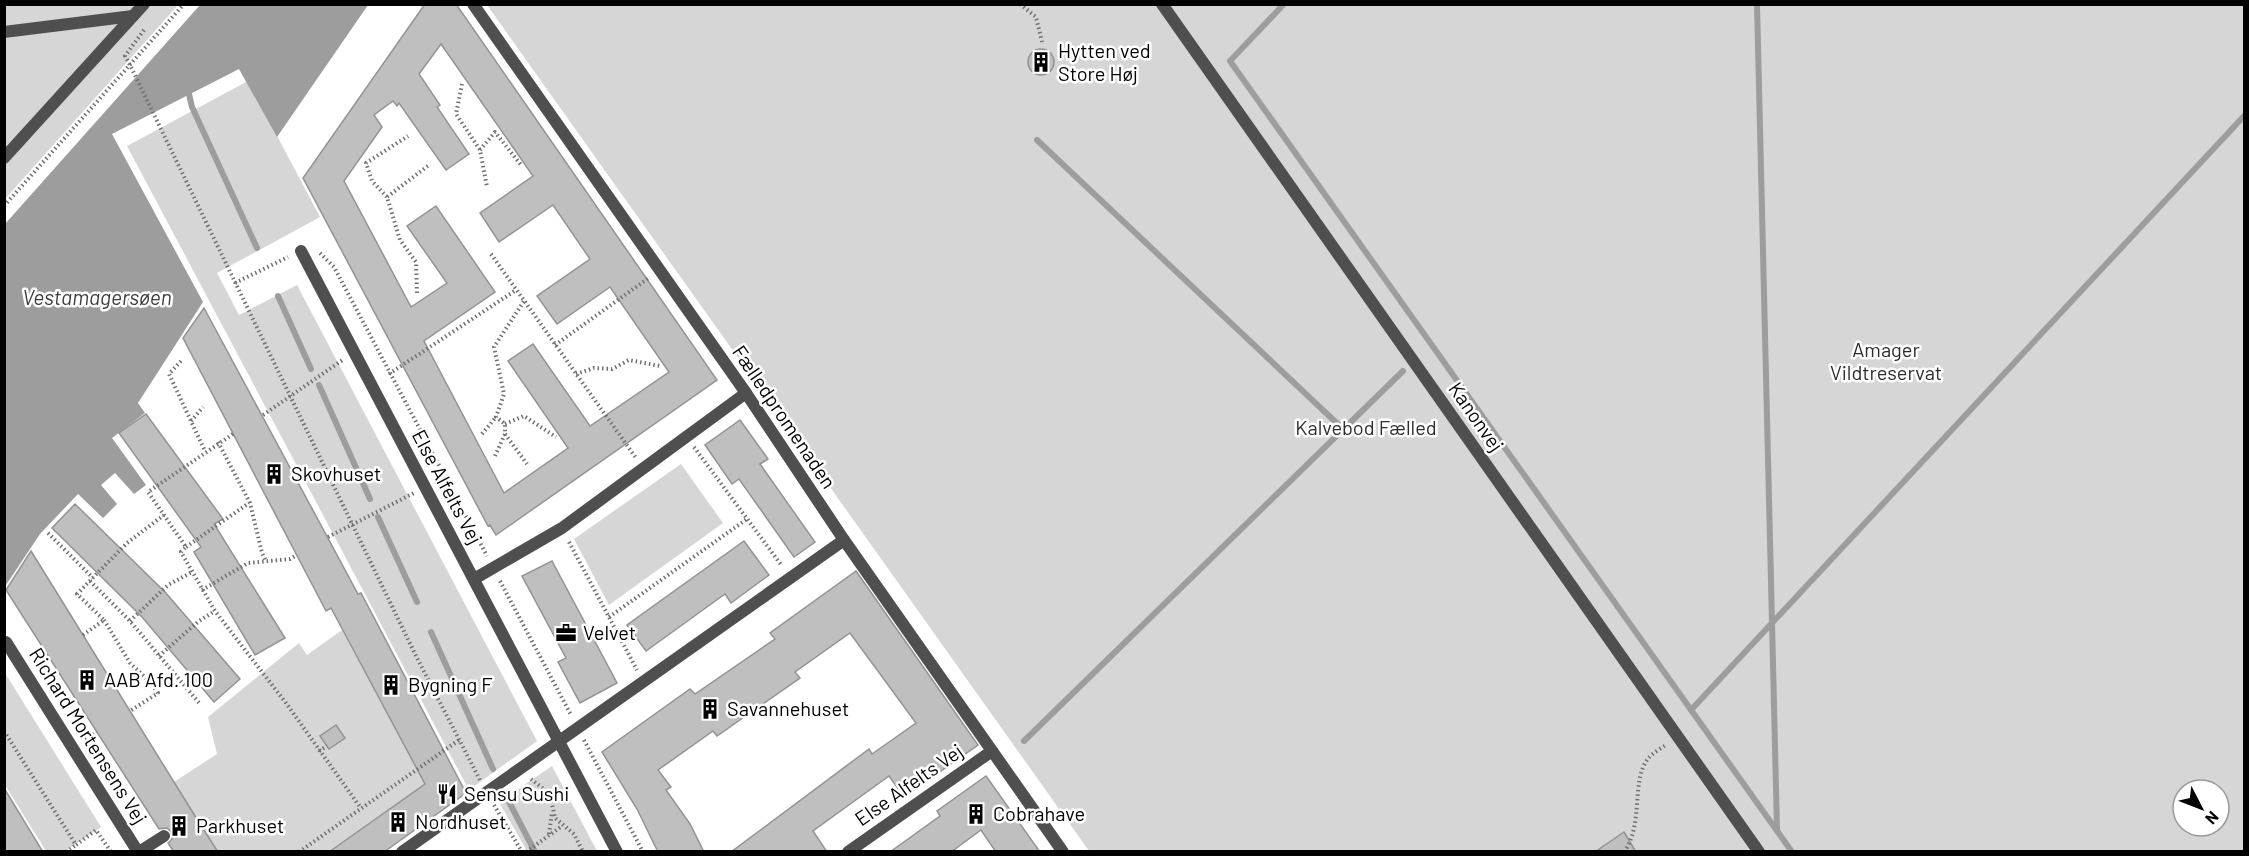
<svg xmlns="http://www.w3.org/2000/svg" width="2249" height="856" font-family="Barlow,sans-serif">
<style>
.green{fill:#d6d6d6;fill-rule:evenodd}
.water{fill:#9d9d9d}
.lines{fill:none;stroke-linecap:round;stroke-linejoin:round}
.stream{stroke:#9d9d9d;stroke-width:6}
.building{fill:#bfbfbf;stroke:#939393;stroke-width:1.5;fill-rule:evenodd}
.path{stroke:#717171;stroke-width:4;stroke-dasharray:1.5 3;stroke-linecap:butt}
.service{stroke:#4f4f4f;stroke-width:12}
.minor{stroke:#4f4f4f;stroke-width:12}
.labels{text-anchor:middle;stroke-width:5;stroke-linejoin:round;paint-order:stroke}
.poi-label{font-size:20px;fill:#000;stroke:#fff;text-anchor:start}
.park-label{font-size:20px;fill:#2d2d2d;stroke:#fff}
.street-label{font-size:20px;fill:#000;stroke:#fff}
.water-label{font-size:21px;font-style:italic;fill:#3e3e3e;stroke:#fff}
</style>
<rect width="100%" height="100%" fill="#fff"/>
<g class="green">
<path d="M4,5H178L5,199H4Z"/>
<path d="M487,5H2244V851H1089ZM2183,790H2219V826H2183Z"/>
<path d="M248,81L320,217L217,273L239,315L297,285L537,741L469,790L127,146Z"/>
<path d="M681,464L723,523L609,605L574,539Z"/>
<path d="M342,630L425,784L329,851L218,852L174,782L217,754L208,717L299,643L307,655Z"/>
<path d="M5,673L101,827L65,851H46L5,785Z"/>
<path d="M552,766L597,851H527L499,802Z"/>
</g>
<path class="water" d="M200,5H368L277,137L239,69L112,134L203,302L138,403L145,413L112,438L146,485L134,494L115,473L101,485L117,504L103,518L78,494L40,534L6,585L5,224Z"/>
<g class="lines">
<g class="stream">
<path d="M1284,4L1230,61L1792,852"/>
<path d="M1757,4L1777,829"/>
<path d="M189,94L192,107L257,248"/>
<path d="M1037,140L1343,429"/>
<path d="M278,296L311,369"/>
<path d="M319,385L370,499"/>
<path d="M378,517L417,602"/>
<path d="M431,632L493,769"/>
<path d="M1691,710L2244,116"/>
<path d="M1024,741L1403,371"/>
<path d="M506,796L535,852"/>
</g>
</g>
<g class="building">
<path d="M425,4H456L717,380L496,535L490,525L488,526L303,178ZM441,44L533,176L480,213L499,242L553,205L590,259L537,296L557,324L610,287L669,372L590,426L533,344L508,361L568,448L504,493L424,341L495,292L436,206L407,226L447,283L411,307L344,181L382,127L374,115L393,101L397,106L399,103L446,170L469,154L437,107L440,105L419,74Z"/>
<circle cx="1041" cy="62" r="13"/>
<path d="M204,308L358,594L361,593L466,793L384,852H329L425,784L331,608L326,611L183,338Z"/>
<path d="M146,414L223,519L214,524L285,638L255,655L194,552L201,547L119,433Z"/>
<path d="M740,420L768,459L760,464L815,542L794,557L739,479L732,484L705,445Z"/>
<path d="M75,504L165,592L240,679L214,702L142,617L52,528Z"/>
<path d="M744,541L769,575L731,603L725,594L646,651L627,625Z"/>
<path d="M31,551L195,816L218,852H174L168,843L172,839L171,832L167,828L159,829L6,590Z"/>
<path d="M552,561L617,683L580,703L558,662L566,658L522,576Z"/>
<path d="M856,571L978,745L904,797L889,776L813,831L827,852H731L869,749L872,754L916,723L850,633L795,672L800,678L717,736L713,731L658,770L671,787L666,790L690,824L704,852H658L637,809L602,752L690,689L695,694L775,639L770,633Z"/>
<path d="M336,725L345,738L329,749L320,736Z"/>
<path d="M986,776L1040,852H996L981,830L951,852H890L940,816L937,811Z"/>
<path d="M4,788L43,852H4Z"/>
<path d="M1624,832L1636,852H1595Z"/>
</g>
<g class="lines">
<g class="path">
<path d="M1020,4L1036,17L1042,42"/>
<path d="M144,30L125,56L130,65L416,656L480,780"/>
<path d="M462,84L456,114L480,150L487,187"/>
<path d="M480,150L495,132L521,165"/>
<path d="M387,197L372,181L366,163L408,136"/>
<path d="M4,206L184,4"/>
<path d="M320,253L334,267L487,556"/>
<path d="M491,254L636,458"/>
<path d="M235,283L288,257"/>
<path d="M417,293L416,262L400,240L387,197L429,165"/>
<path d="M555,345L650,277"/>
<path d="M181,361L169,374L205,451"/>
<path d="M389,374L516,290"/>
<path d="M576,374L594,368L612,369L629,360L660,366"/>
<path d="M263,415L344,359"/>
<path d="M191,421L203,407"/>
<path d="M505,424L524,416L556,437"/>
<path d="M233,434L148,492L186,547L181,552L215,611L286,703L360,807"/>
<path d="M482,434L496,417"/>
<path d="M505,434L527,464"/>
<path d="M218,442L250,503L262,553L266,561"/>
<path d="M694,447L782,566"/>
<path d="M495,456L505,434V424L496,417L504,394L494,347L524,301"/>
<path d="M48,533L93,578"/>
<path d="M328,537L414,493"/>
<path d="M569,542L637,670"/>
<path d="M186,547L249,503"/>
<path d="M90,581L130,621L200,704"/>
<path d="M500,581L571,715"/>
<path d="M202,590L248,563L290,559L297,555"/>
<path d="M609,617L747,519"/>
<path d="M104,620L130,663L150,682L158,693L130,711"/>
<path d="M130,621L168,585L192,572"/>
<path d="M83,635L104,620L77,594L127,543L164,515"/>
<path d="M159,656L199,621L215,611"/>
<path d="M36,665L49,657"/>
<path d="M4,731L76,845L96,830L111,852"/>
<path d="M85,739L97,732"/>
<path d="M584,740L643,852"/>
<path d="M319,751L327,746"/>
<path d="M531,779L550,794L555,818L574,834L583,852"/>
<path d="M494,805L522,852"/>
<path d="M549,834L552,813"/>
<path d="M66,852L76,845"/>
<path d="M299,852L459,740"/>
<path d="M526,852L562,826"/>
<path d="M1624,852C1644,824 1631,783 1647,760C1651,754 1660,749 1666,745"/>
</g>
<g class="service">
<path d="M1162,4L1759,852"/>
<path d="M4,32L133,16"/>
<path d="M4,158L144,4"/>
<path d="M474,579L562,528L746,393"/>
<path d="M139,852L164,836"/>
</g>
<g class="minor">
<path d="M473,4L746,393L844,540L1063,852"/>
<path d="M301,251L617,852"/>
<path d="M6,642L138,852"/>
<path d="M402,852L844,540"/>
<path d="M848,852L992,751"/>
</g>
</g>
<defs>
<g id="building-bare" transform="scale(1.62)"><path d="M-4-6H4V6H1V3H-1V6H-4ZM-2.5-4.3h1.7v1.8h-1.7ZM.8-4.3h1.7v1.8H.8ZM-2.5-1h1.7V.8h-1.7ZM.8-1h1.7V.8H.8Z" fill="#000" stroke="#fff" stroke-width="2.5" paint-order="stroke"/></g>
<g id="office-bare" transform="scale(1.62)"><path d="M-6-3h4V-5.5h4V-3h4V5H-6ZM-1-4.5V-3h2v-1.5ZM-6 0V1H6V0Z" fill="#000" stroke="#fff" stroke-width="2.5" paint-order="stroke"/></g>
<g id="restaurant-bare" transform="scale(1.62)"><path d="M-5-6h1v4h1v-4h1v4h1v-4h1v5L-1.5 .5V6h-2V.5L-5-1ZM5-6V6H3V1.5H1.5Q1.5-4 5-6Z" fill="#000" stroke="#fff" stroke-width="2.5" paint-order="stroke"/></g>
</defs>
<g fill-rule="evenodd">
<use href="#building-bare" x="1041" y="62"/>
<use href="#building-bare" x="274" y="474"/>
<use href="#office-bare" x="566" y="633"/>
<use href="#building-bare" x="87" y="680"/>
<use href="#building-bare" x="391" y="685"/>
<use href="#building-bare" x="710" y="709"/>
<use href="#restaurant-bare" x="447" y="794"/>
<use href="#building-bare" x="976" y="814"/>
<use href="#building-bare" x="398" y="822"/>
<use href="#building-bare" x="179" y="826"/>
</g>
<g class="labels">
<g class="poi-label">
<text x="1058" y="58">Hytten ved<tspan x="1058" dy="23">Store Høj</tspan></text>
<text x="291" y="481">Skovhuset</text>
<text x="583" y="640">Velvet</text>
<text x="104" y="687">AAB Afd. 100</text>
<text x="408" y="692">Bygning F</text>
<text x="727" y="716">Savannehuset</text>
<text x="464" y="801">Sensu Sushi</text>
<text x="993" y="821">Cobrahave</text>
<text x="415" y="829">Nordhuset</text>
<text x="196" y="833">Parkhuset</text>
</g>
<g class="park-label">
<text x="1886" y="357">Amager<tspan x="1886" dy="23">Vildtreservat</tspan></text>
<text x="1366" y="435">Kalvebod Fælled</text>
</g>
<g class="street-label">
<text transform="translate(784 417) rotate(56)" y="7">Fælledpromenaden</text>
<text transform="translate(1476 417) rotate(55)" y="7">Kanonvej</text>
<text transform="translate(447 487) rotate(62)" y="7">Else Alfelts Vej</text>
<text transform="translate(88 736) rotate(58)" y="7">Richard Mortensens Vej</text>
<text transform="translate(909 785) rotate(-35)" y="7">Else Alfelts Vej</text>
</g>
<g class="water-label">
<text x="97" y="305">Vestamagersøen</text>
</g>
</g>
<rect width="2249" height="856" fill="none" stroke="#000000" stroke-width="12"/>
<g transform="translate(2201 808) rotate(132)"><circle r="28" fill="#ffffff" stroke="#999999" stroke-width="1.5"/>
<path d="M0-4.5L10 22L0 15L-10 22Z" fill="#000000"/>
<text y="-9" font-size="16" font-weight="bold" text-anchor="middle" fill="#000000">N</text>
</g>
</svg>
